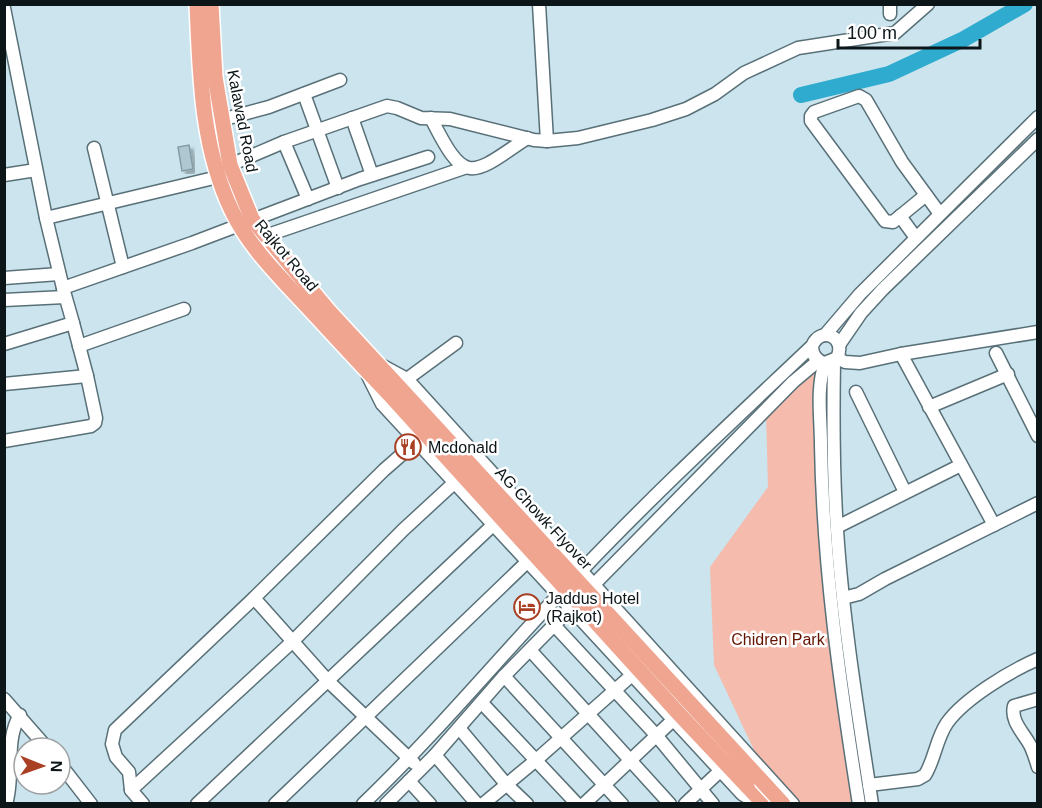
<svg xmlns="http://www.w3.org/2000/svg" width="1042" height="808" font-family="Arial,sans-serif">
<style>
.green{fill:#f5bbac}
.lines{fill:none;stroke-linecap:round;stroke-linejoin:round}
.river{stroke:#2eabce;stroke-width:16}
.building{fill:#afc7d0;stroke:#849ba4;stroke-width:1.5;filter:url(#shadow)}
.minor-casing{stroke:#597078;stroke-width:15}
.major-casing{stroke:#fff;stroke-width:18}
.minor{stroke:#fff;stroke-width:12}
.major{stroke:#f0a591;stroke-width:15}
.major-bridge-casing{stroke:#fff;stroke-width:18;stroke-linecap:butt}
.major-bridge{stroke:#f0a591;stroke-width:15}
.labels{text-anchor:middle;stroke-width:5;stroke-linejoin:round;paint-order:stroke}
.street-label{font-size:16px;fill:#0c1518;stroke:#fff}
.poi-label{font-size:16px;fill:#0c1518;stroke:#fff;text-anchor:start}
.park-label{font-size:16px;fill:#631400;stroke:#fff}
</style>
<defs>
<filter id="shadow"><feDropShadow dx="4" dy="4" stdDeviation="1.5" flood-color="#0004"/></filter>
</defs>
<rect width="100%" height="100%" fill="#cbe4ed"/>
<path class="green" d="M815,368L862,803H797L762,767L714,665L710,567L768,487L766,413Z"/>
<g class="lines">
<path class="river" d="M801,95L889,74L964,39L1025,4"/>
</g>
<path class="building" d="M189,145L193,169L182,171L178,147Z"/>
<g class="lines">
<g class="minor-casing">
<g id="minor">
<path d="M539,4L547,141"/>
<path d="M890,4V14"/>
<path d="M4,8L46,218L218,177L230,165L284,142L387,106L397,108L421,118L450,119L534,140L547,141L578,138L652,120L686,109L715,94L744,73L798,48L895,33L928,4"/>
<path d="M304,94L338,188"/>
<path d="M352,118L372,175"/>
<path d="M431,118C465,186 470,177 527,138"/>
<path d="M221,120L269,107L340,80"/>
<path d="M284,142L308,199"/>
<path d="M94,148L123,267"/>
<path d="M4,175L36,170"/>
<path d="M926,195L893,222L885,221L811,121V116L814,112L859,96L866,100L902,162L940,214"/>
<path d="M900,216L916,238"/>
<path d="M46,218L63,288L192,243L360,179L428,157"/>
<path d="M265,236L464,168"/>
<path d="M4,278L59,274"/>
<path d="M4,300L65,297"/>
<path d="M825,335L860,294L1038,117"/>
<path d="M4,344L73,323L63,288"/>
<path d="M839,345L861,313L883,289L1038,139"/>
<path d="M79,346L184,309"/>
<path d="M996,353L1038,436"/>
<path d="M901,354L994,525"/>
<path d="M837,358L845,362L860,363L901,354L1038,332"/>
<path d="M834,361C833,417 833,474 837,530C843,622 858,713 872,804"/>
<path d="M825,363C816,388 821,418 821,445C823,565 840,685 859,804"/>
<path d="M383,366L407,379L793,804"/>
<path d="M368,376L382,404L742,794L759,804"/>
<path d="M407,379L456,343"/>
<path d="M4,384L87,376"/>
<path d="M856,392L905,492"/>
<path d="M929,407L1008,374"/>
<path d="M4,441L91,426L95,423L96,418L87,376L73,323"/>
<path d="M837,527L961,465"/>
<path d="M843,598L859,594L885,579L1038,503"/>
<path d="M554,625L656,735L713,804"/>
<path d="M530,650L670,804"/>
<path d="M504,676L622,804"/>
<path d="M4,699L47,748"/>
<path d="M1038,699L1014,706C1010,722 1025,734 1031,747C1034,754 1036,760 1038,767"/>
<path d="M482,703L577,804"/>
<path d="M459,728L506,784L527,804"/>
<path d="M435,755L477,804"/>
<path d="M414,763L328,681L254,598L384,470L416,442"/>
<path d="M60,764L91,804"/>
<path d="M409,781L430,804"/>
<path d="M869,785L918,779L925,775C935,759 936,739 947,723C964,699 1010,671 1038,659"/>
<path d="M131,790L292,642L403,530L454,483"/>
<path d="M6,804C15,775 4,741 20,715"/>
<path d="M143,804L131,790L129,772L116,757L112,744L115,730L254,598"/>
<path d="M197,804L493,525"/>
<path d="M275,804L527,562"/>
<path d="M363,804C440,730 507,648 581,571C655,493 734,420 812,346C821,325 847,337 837,358L825,363C816,361 812,355 812,346"/>
<path d="M386,804L435,755L504,676L793,382L818,361"/>
<path d="M483,804L535,761L632,675"/>
<path d="M584,804L673,720"/>
<path d="M685,804L720,771"/>
</g>
</g>
<g class="major-casing">
<g id="major">
<path d="M197,4C200,73 201,147 232,211C248,245 276,273 302,301C331,332 360,364 389,394"/>
<path d="M211,4L215,77L230,165L252,219L328,310L400,388"/>
<path d="M747,786L764,804"/>
</g>
</g>
<use href="#minor" class="minor"/>
<use href="#major" class="major"/>
<g class="major-bridge-casing">
<g id="major-bridge">
<path d="M400,388L783,804"/>
<path d="M389,394L680,715L747,786"/>
</g>
</g>
<use href="#major-bridge" class="major-bridge"/>
</g>
<defs>
<g id="restaurant-ring" transform="scale(1.35)"><circle r="9.5" fill="#fff" stroke="#a94024" stroke-width="1.5"/><path d="M-5-6h1v4h1v-4h1v4h1v-4h1v5L-1.5 .5V6h-2V.5L-5-1ZM5-6V6H3V1.5H1.5Q1.5-4 5-6Z" fill="#a94024"/></g>
<g id="hotel-ring" transform="scale(1.35)"><circle r="9.5" fill="#fff" stroke="#a94024" stroke-width="1.5"/><path d="M-6-4.5h1.5V1H6V5H4.5V3h-9V5H-6ZM-4 0a1.8 1.8 0 1 1 3.6 0ZM.5 0V-2.5h3Q6-2.5 6 0Z" fill="#a94024"/></g>
</defs>
<g fill-rule="evenodd">
<use href="#restaurant-ring" x="408" y="447"/>
<use href="#hotel-ring" x="527" y="607"/>
</g>
<g class="labels">
<g class="street-label">
<text transform="translate(243 121) rotate(79)" y="6">Kalawad Road</text>
<text transform="translate(287 255) rotate(50)" y="6">Rajkot Road</text>
<text transform="translate(544 518) rotate(47)" y="6">AG Chowk Flyover</text>
</g>
<g class="poi-label">
<text x="428" y="453">Mcdonald</text>
<text x="546" y="604">Jaddus Hotel<tspan x="546" dy="18">(Rajkot)</tspan></text>
</g>
<g class="park-label">
<text x="778" y="645">Chidren Park</text>
</g>
</g>
<rect width="1042" height="808" fill="none" stroke="#0c1518" stroke-width="12"/>
<g transform="translate(42 766) rotate(91)"><circle r="28" fill="#ffffff" stroke="#9ea1a3" stroke-width="1.5"/>
<path d="M0-4.5L10 22L0 15L-10 22Z" fill="#a94024"/>
<text y="-9" font-size="16" font-weight="bold" text-anchor="middle" fill="#0c1518">N</text>
</g>
<path d="M838 39v9h142v-9" fill="none" stroke="#0c1518" stroke-width="3"/>
<text x="847" y="39" font-size="18" fill="#0c1518" stroke="#ffffff" stroke-width="4.5" paint-order="stroke">100 m</text>
</svg>
